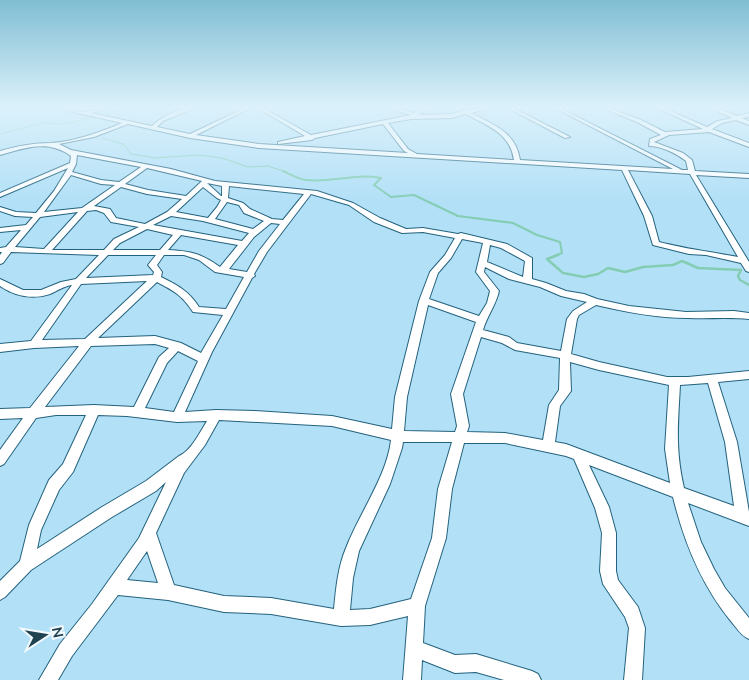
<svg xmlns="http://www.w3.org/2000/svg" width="749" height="680" font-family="'Nunito Sans',sans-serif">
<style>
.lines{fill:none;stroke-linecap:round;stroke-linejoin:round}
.stream-far2{stroke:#84cdb3;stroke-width:1}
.stream-far1{stroke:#84cdb3;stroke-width:2}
.stream{stroke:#84cdb3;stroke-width:2.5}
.street-casing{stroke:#23627d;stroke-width:2}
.street{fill:#fff;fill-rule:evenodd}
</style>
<rect width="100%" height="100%" fill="#b2e0f7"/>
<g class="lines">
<g class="stream-far2">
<path d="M0,134L43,123L66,124L132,107"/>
<path d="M102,138L123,144L131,154L155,158L199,155L222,158L248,167L268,166L286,172"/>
</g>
<path class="stream-far1" d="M283,171C290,174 298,179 306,180C331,183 356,173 381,178L374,185L391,197L414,195L458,216L513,223L537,235L560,242L562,253L554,256"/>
<path class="stream" d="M558,255L547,259L563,273L584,277L598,274L608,268L625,272L643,267L673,265L682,261L698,268L741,270L738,276L740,280L749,285"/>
<g class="street-casing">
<g id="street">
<path d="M51,107C62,107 72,111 83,112C93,112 105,107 115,107L91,113L152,126C162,116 183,107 197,107L163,121L157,127L190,134L247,107H252L196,135L259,144L408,153L404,151L383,124L315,138L312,140L278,144V142L305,136L256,107H261L311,135L411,115L384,107H391L414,113L425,107H430L418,115L452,114L465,110L494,107L471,113C494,125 516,132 520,160L673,169L553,107H558L682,170H688L686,161C676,153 661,146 649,146L650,139L661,135L637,122L600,107H606L641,120L665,132L703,129L655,107H661L707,127L718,121L732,118L709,107H715L737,116L749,113V117L742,118L749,121V125L736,120L722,123L712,129L749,143V147L709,132L669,135L654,142L683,153L692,160L695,171L749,174V178L696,175L749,262V272L746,271L741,263L706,255L689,254L653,245L644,216L622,170L259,148L190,138L128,124L94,137L59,144L71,150L171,169L215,181L317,191L353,203L380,218L406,229L423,228L458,234L461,233L507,244L532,258V279L546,283L566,291L584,294L597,299L629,306L686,312L734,311L749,313V319C728,317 708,319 688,318C657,318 626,312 596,305L579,315L577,319L571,354L599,362L667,377H688L749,371V379L718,382L737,442L749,512V526L688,503L701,542L714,569L725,588L749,618V639C741,636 736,627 730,620C701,584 684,542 673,497L589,465L609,507L616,533V571L618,580L638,607L645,628L642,680H624L629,628L625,617L603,584L600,571L602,533L595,508L574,459L566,456L505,443H464L452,489L446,538L425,606L423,643L455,655L476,654L532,671L538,674L541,680H504L476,672L455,673L422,660L421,680H403L408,616L370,625L341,626L271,614L224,612L168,600L118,595L72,656L58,680H39L60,644L92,604L139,538L166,482L156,491L112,517L31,570L5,597L0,600V581L20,561L29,525L49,480L63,464L86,415H56L36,418L4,464L0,466V450L23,418L0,419V409L30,408L79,346L34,348L0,352V344L31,341L72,285C64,286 57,291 50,294C32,300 15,296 0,286V279L23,290H41L61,282L76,279L99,255L11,252L3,263L0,264V255L2,252H0V248L6,247L21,230L0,232V228L26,225L33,217L15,216L0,211V207L16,212L36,213L54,191L68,168L0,197V193L70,163L71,156C48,139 25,148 0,155V151C17,146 33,143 51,143C73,142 101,132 122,123ZM466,114C488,126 510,133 514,160L417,154L408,149L388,123L411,119L452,118ZM77,155L141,167L119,182L101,180L72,172L76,164ZM147,168L202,181L186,196L148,190L125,184ZM628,170L690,174L738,257C712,252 686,249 659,242L652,216ZM71,175L101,184L115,185L82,208L44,212ZM207,183L222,186V196H221ZM229,186L304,194L283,220L272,219L250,209L243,203L228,198ZM121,187L147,194L182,199L167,212L145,224L116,218L110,209L94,206ZM203,187L217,198L221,200L217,207L208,218L176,212ZM311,194L349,205L374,222L402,233L423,232L455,238L445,255L430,272L419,301L395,397L392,429L332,416L255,411L216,410L185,412L212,352L252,278L255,276L254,274L267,252ZM227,202L239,205L244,213L264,221L253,229L215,219ZM96,210L104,213L111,222L139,227L114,239L104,250H52L87,211ZM78,212L44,249L15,247L40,217ZM171,216L203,221L249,233L242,241L153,225ZM271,223L280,224L259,251L247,272L229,269L254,237ZM147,229L173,235L160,250H113L120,243ZM181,235L238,245L220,267C202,254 191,251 168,250ZM462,239L483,243L476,272L490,291L487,303L479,316L429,299L438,273L451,258ZM490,245L501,248L525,261L523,277L487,262ZM108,255H156L148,265L154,272L153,275L86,278ZM164,255H184L199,260L215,272L244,277L226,309L199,307C189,291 177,285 161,277L162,272L157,265ZM485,267L509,279L540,287L561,296L587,302L573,311L567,319L561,351L517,343L509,337L483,330C487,316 496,305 499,291L484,272ZM147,281L85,339L42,340L81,284ZM157,282C174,291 182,295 193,312L223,315L201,353L181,343L155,336L98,338ZM428,305L476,322L451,394L457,426L455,432L404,431L407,397ZM481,337L502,343L515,350L560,358L559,390L549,405L543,440L505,433L467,432L469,426L463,394ZM155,344L169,348L159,357L134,407L94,405L45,407L91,346ZM178,351L198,361L174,412L145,408L167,363ZM570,362L599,370L669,385L665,449L670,483L566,444L555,442L560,406L571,391ZM708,383L725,442L734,506L684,488C675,449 678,424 680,385ZM98,415L127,416L177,422L207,421C200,432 191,451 179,456L146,481L102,507L37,549L41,530L59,490L73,472ZM219,420L332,426L391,440C387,476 359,514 346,548C338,567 336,588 334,609L271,598L224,596L174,585L156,533L184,473L205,445ZM403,442H452L438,489L432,538L411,599L370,609L350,610L353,578L359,551L390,484L402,448ZM147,551L158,583L127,580Z"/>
<path d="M506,107H511L570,137L565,138Z"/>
</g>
</g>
<use href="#street" class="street"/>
</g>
<linearGradient id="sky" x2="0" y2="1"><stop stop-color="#80bed3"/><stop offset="0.53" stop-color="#dcf1fb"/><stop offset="1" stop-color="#dcf1fb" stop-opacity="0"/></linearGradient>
<rect width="749" height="202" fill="url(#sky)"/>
<g transform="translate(45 635) rotate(78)" stroke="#f3fafe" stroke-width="4" paint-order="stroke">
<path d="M0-4L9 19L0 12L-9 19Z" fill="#1f4251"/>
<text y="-8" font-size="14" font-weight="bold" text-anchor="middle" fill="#1f4251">N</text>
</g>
</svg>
